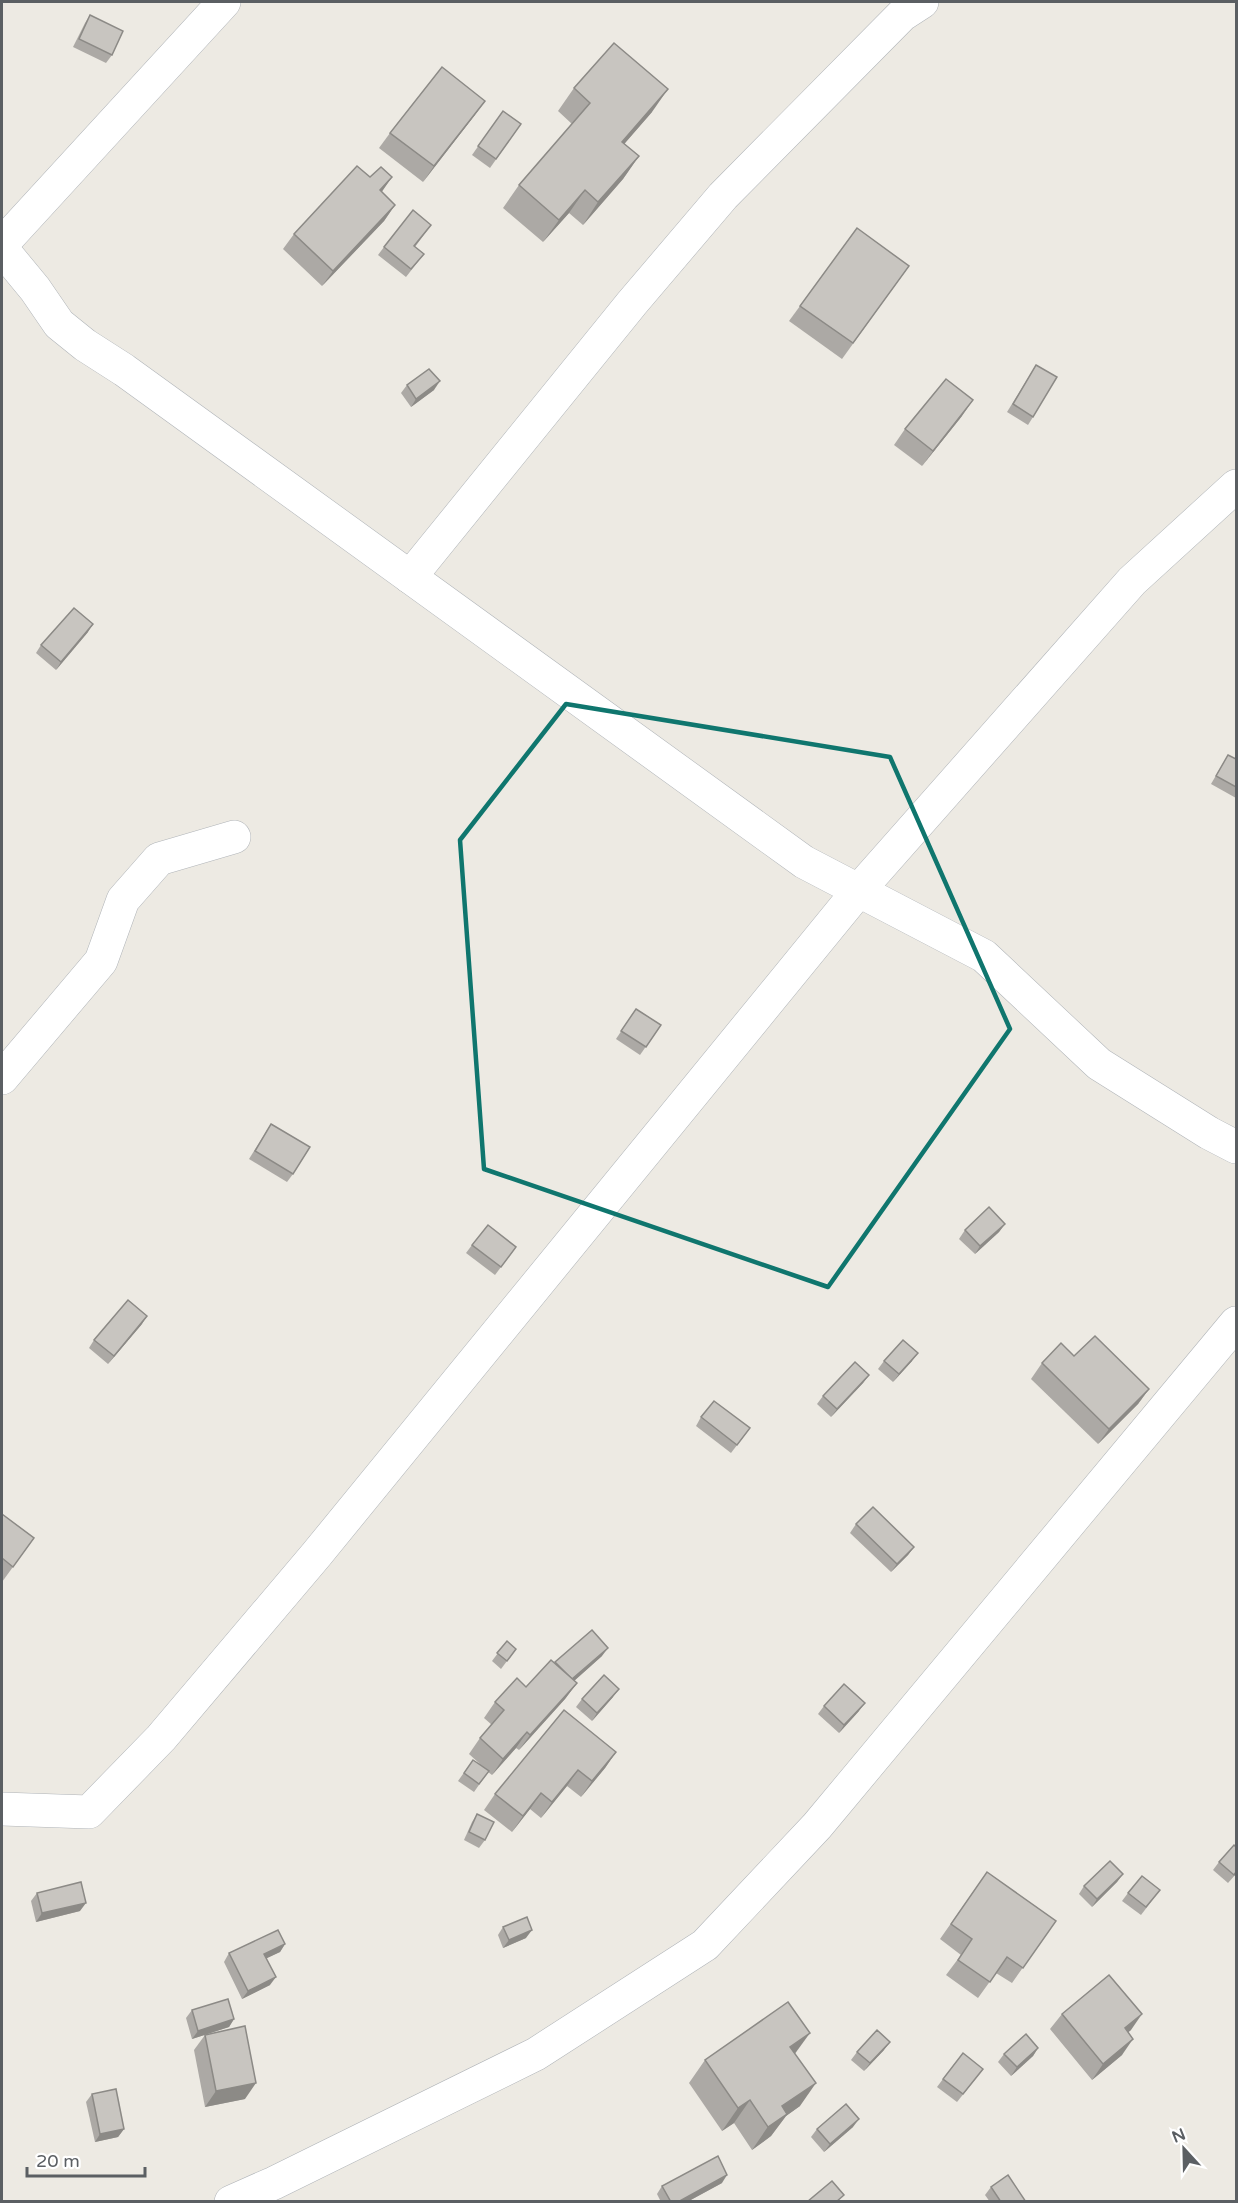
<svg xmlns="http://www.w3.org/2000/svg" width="1238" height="2203" font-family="'Varela Round',sans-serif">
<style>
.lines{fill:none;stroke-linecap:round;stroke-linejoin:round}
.minor-casing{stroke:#b0b4b8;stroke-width:34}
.minor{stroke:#fff;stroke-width:33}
.wall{fill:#aca9a5}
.shaded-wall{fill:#8c8a86}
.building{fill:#c8c5c0;stroke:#8c8a86;stroke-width:1.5}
.marked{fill:none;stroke:#0f766e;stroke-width:4.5;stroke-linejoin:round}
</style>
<rect width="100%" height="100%" fill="#edeae3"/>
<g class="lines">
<g class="minor-casing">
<g id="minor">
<path d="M2,244L224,2"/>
<path d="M2,249L35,289L59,324L85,345L124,370L804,862L984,956L1099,1064L1209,1133L1236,1147"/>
<path d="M410,577L632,303L723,196L902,15L922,2"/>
<path d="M2,1078L101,961L123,900L159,859L234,837"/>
<path d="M2,1809L89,1812L161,1738L316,1555L859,890L1132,581L1236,486"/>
<path d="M231,2202L274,2183L536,2054L705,1945L817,1826L1236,1323"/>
</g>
</g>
<use href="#minor" class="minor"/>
</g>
<g class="wall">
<path d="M90,15L112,55L106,63L73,47L85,23Z"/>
<path d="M574,88L652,112L624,144L639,156L623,179L583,225L569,213L543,242L503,208L519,185L572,124L558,111Z"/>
<path d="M485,101L474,116L423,182L379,148L390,133Z"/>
<path d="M503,111L521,124L490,168L472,155Z"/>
<path d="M370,177H392L381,192L395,205L384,221L322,286L283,249L294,234Z"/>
<path d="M431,225L415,247L424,254L406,277L378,255L384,247Z"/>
<path d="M909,266L842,359L789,321L800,306Z"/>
<path d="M1036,365L1033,417L1028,425L1007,412Z"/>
<path d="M407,385L434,390L411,407L401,393Z"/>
<path d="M962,416L922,466L894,445L905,429Z"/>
<path d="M88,632L56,670L36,653L41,645Z"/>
<path d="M1228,755L1236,759V798L1211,784Z"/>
<path d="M636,1009L661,1025L640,1055L616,1039Z"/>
<path d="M271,1124L293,1174L287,1182L249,1159Z"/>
<path d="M1005,1224L999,1232L975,1254L959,1239L965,1230Z"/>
<path d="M472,1245L516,1247L495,1275L466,1253Z"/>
<path d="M142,1324L108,1364L89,1348L94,1340Z"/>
<path d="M1074,1356L1149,1389L1138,1404L1098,1444L1031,1379L1042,1363Z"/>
<path d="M884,1361H912L893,1382L878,1369Z"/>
<path d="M869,1375L863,1383L831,1417L817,1404L823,1396Z"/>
<path d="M701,1417L750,1428L731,1453L696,1426Z"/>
<path d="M2,1514L34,1538L2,1582Z"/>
<path d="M856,1524L914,1547L908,1555L891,1572L850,1533Z"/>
<path d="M507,1641L516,1649L501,1669L492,1661Z"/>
<path d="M602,1656L574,1681L577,1683L565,1699L519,1750L516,1748L492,1775L488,1772L474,1792L458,1781L473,1760L480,1764L469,1754L480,1738L492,1725L484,1718L495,1702L526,1687L554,1663Z"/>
<path d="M613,1697L592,1721L576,1707L582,1699Z"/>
<path d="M824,1706L859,1711L839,1733L818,1714Z"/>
<path d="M616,1752L605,1768L581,1797L567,1786L541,1818L530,1809L512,1832L484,1810L495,1794Z"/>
<path d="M477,1814L485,1840L479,1848L464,1840L472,1822Z"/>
<path d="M1219,1862L1236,1874L1228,1883L1213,1870Z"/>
<path d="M987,1872L1056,1921L1012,1983L996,1973L978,1998L946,1975L961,1955L940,1939Z"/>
<path d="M1123,1874L1117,1882L1092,1907L1079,1894L1084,1886Z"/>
<path d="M37,1893L80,1911L36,1922L31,1901Z"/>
<path d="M1128,1893L1154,1898L1141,1915L1122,1901Z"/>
<path d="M503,1927L526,1938L503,1948L498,1935Z"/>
<path d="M285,1944L280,1952L266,1958L270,1985L242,1999L224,1962L229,1953Z"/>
<path d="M192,2010L234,2019L229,2027L192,2039L186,2018Z"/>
<path d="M1062,2014L1131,2030L1128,2032L1122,2055L1092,2080L1050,2029Z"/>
<path d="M205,2035L245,2099L205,2107L194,2050Z"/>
<path d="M1038,2048L1033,2056L1011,2076L998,2062L1004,2054Z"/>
<path d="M884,2050L864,2071L851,2060L857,2052Z"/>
<path d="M795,2053L800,2106L786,2116L771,2136L752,2150L734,2123L722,2131L689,2083L705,2060Z"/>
<path d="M977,2077L957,2102L937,2087L943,2079Z"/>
<path d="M92,2094L124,2129L118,2137L95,2142L86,2102Z"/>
<path d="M853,2127L824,2152L811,2137L817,2129Z"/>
<path d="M722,2183L687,2202H661L657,2194L662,2186Z"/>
<path d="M991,2187L1026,2202H990L985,2195Z"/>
</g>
<g class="shaded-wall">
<path d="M668,89L652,112L606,165L622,142Z"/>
<path d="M485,101L474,116L423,182L434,166Z"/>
<path d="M639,156L623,179L583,225L598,202Z"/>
<path d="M392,177L381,193L380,190Z"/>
<path d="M585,190L569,213L543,242L559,220Z"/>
<path d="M395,205L384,221L322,286L333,271Z"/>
<path d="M440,381L434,390L411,407L416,399Z"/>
<path d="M973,400L962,416L922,466L933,451Z"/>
<path d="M93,624L88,632L56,670L61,662Z"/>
<path d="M1005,1224L999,1232L975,1254L980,1246Z"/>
<path d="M147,1316L142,1324L108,1364L114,1356Z"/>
<path d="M918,1353L912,1361L893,1382L899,1374Z"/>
<path d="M869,1375L863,1383L831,1417L837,1409Z"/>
<path d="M1149,1389L1138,1404L1098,1444L1109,1429Z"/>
<path d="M914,1547L908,1555L891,1572L897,1564Z"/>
<path d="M608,1648L602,1656L565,1689L570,1681Z"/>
<path d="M577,1683L565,1699L519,1750L530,1735Z"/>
<path d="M619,1689L613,1697L592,1721L597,1713Z"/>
<path d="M865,1703L859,1711L839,1733L844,1725Z"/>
<path d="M527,1732L516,1748L492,1775L503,1759Z"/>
<path d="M616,1752L605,1768L581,1797L592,1781Z"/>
<path d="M578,1770L567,1786L541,1818L552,1802Z"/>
<path d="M541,1793L530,1809L512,1832L523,1816Z"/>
<path d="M1123,1874L1117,1882L1092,1907L1097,1899Z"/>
<path d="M86,1903L80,1911L36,1922L42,1913Z"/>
<path d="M532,1930L526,1938L503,1948L509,1940Z"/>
<path d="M285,1944L280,1952L259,1962L264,1954Z"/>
<path d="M276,1977L270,1985L242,1999L248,1991Z"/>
<path d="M1142,2014L1131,2030L1114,2044L1125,2028Z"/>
<path d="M234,2019L229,2027L192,2039L198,2031Z"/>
<path d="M810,2033L794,2055L790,2047Z"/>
<path d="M1133,2039L1122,2055L1092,2080L1103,2064Z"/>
<path d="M890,2042L884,2050L864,2071L870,2063Z"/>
<path d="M1038,2048L1033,2056L1011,2076L1017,2067Z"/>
<path d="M256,2083L245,2099L205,2107L216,2091Z"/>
<path d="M816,2083L800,2106L786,2116L771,2136L752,2150L782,2106Z"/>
<path d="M750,2100L734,2123L722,2131L738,2108Z"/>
<path d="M859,2119L853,2127L824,2152L830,2144Z"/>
<path d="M124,2129L118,2137L95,2142L100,2134Z"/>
<path d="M727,2175L722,2183L687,2202H678Z"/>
</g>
<g class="building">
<path d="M90,15L123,31L112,55L79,39Z"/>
<path d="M614,43L668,89L622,142L639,156L598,202L585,190L559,220L519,185L590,103L574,88Z"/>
<path d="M442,67L485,101L434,166L390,133Z"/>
<path d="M503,111L521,124L496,159L478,146Z"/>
<path d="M357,166L370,177L381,167L392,177L380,190L395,205L333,271L294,234Z"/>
<path d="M413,210L431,225L414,246L424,254L411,269L384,247Z"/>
<path d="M857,228L909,266L853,343L800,306Z"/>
<path d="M1036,365L1057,377L1033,417L1013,404Z"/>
<path d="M429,369L440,381L416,399L407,385Z"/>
<path d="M946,379L973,400L933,451L905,429Z"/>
<path d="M74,608L93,624L61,662L41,645Z"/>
<path d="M1228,755L1236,759V787L1216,776Z"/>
<path d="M636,1009L661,1025L646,1047L621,1031Z"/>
<path d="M271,1124L310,1147L293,1174L255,1151Z"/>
<path d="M989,1207L1005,1224L980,1246L965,1230Z"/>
<path d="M488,1225L516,1247L501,1267L472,1245Z"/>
<path d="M128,1300L147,1316L114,1356L94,1340Z"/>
<path d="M1095,1336L1149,1389L1109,1429L1042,1363L1061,1343L1074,1356Z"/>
<path d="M903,1340L918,1353L899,1374L884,1361Z"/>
<path d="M855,1362L869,1375L837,1409L823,1396Z"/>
<path d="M714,1401L750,1428L737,1445L701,1417Z"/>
<path d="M873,1507L914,1547L897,1564L856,1524Z"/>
<path d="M2,1514L34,1538L13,1567L2,1558Z"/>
<path d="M592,1630L608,1648L572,1679L555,1662Z"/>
<path d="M507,1641L516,1649L507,1661L497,1653Z"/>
<path d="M551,1660L577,1683L530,1735L527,1732L503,1759L480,1738L504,1710L495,1702L517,1678L526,1687Z"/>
<path d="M604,1675L619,1689L597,1713L582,1699Z"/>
<path d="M844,1684L865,1703L844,1725L824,1706Z"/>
<path d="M564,1710L616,1752L592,1781L578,1770L552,1802L541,1793L523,1816L495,1794Z"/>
<path d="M473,1760L489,1771L479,1784L464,1773Z"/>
<path d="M477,1814L494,1822L485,1840L469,1832Z"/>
<path d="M1234,1845L1236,1847V1872L1234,1875L1219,1862Z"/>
<path d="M1110,1861L1123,1874L1097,1899L1084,1886Z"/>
<path d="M987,1872L1056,1921L1023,1968L1007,1957L990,1982L958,1960L972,1939L951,1924Z"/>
<path d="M1142,1876L1160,1890L1146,1907L1128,1893Z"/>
<path d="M81,1882L86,1903L42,1913L37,1893Z"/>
<path d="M527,1917L532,1930L509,1940L503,1927Z"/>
<path d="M278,1930L285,1944L264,1954L276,1977L248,1991L229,1953Z"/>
<path d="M1109,1975L1142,2014L1125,2028L1133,2039L1103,2064L1062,2014Z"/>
<path d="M228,1999L234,2019L198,2031L192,2010Z"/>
<path d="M788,2002L810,2033L790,2047L816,2083L782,2106L787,2114L768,2127L750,2100L738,2108L705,2060Z"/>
<path d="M245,2026L256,2083L216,2091L205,2035Z"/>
<path d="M877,2030L890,2042L870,2063L857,2052Z"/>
<path d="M1026,2034L1038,2048L1017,2067L1004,2054Z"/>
<path d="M963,2053L983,2069L963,2094L943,2079Z"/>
<path d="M116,2089L124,2129L100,2134L92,2094Z"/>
<path d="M846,2104L859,2119L830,2144L817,2129Z"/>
<path d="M718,2156L727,2175L678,2202H671L662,2186Z"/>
<path d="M1008,2175L1026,2202H1001L991,2187Z"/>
<path d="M832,2181L844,2195L836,2202H807Z"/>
</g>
<path class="marked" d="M566,704L890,757L1010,1029L828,1287L484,1169L460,840Z"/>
<rect width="1238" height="2203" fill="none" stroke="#5b5f63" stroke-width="6"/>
<g transform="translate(1184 2149) rotate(338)" stroke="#ffffff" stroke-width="4.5" paint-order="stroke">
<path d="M0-4.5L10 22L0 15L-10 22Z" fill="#5b5f63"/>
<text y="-9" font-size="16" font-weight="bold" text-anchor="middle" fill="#5b5f63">N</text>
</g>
<path d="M27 2167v9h118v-9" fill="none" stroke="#5b5f63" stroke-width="3"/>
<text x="36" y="2167" font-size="18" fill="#5b5f63" stroke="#ffffff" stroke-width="4.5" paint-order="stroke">20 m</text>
</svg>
